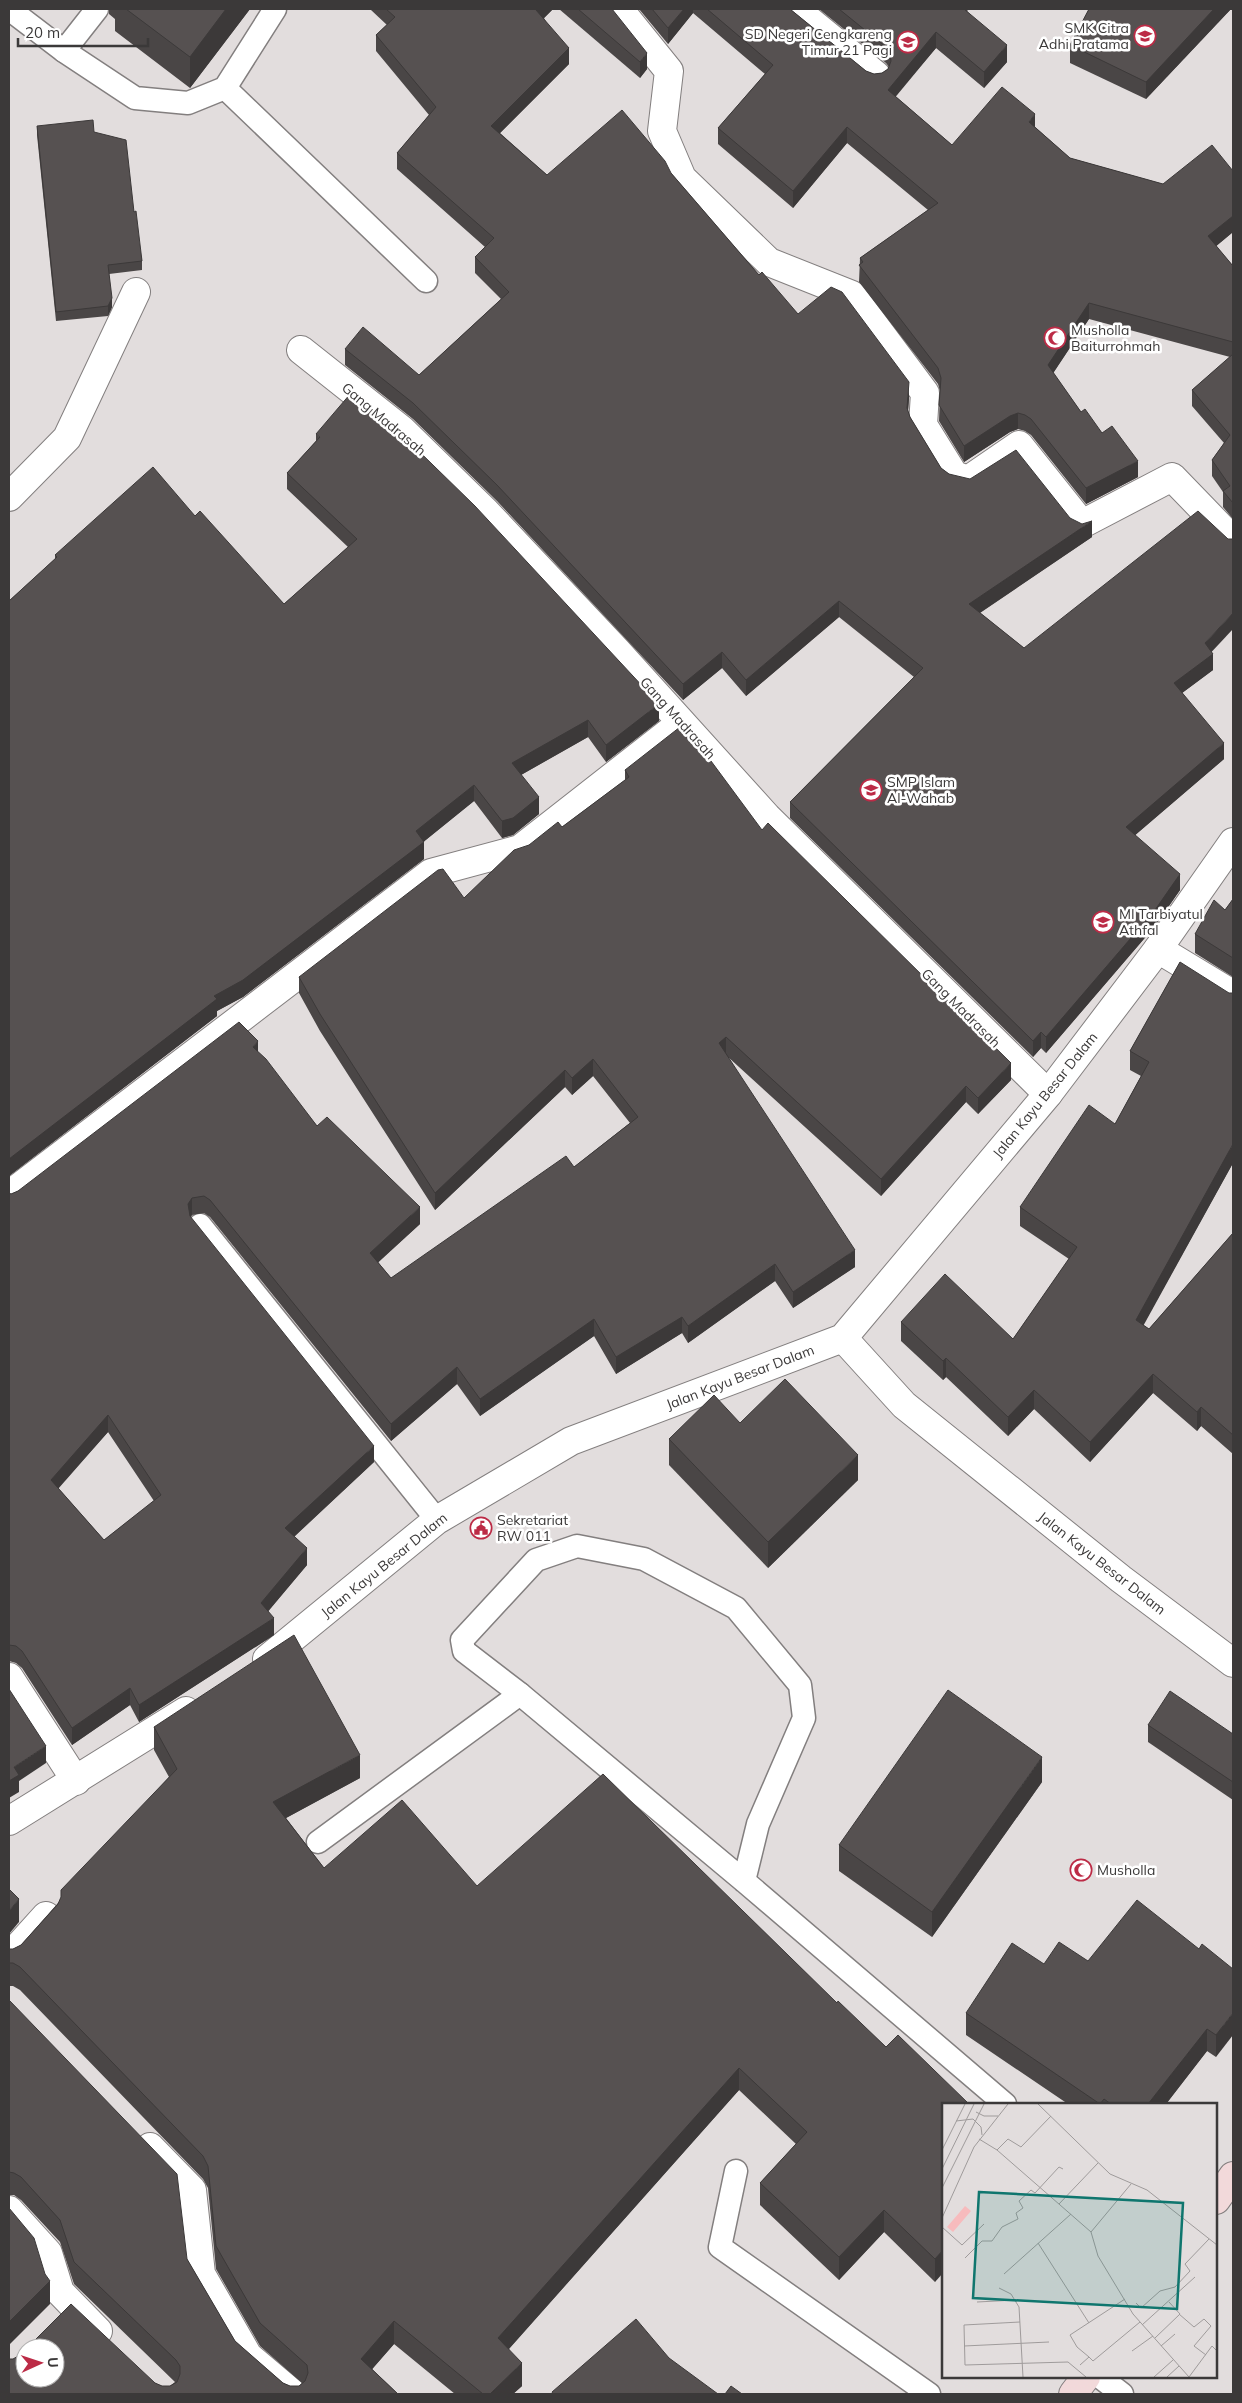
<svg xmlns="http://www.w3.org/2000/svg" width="1242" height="2403" font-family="Mulish,sans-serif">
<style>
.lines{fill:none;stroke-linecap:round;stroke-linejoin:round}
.service-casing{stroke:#837f7f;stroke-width:25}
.minor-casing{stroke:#837f7f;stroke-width:30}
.secondary-casing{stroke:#837f7f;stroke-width:30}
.service{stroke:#fff;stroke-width:22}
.minor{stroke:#fff;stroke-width:28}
.secondary{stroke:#f2d9da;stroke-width:28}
.wall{fill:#4a4646;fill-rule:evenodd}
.shaded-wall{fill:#3c3939}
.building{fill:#565151;stroke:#3c3939;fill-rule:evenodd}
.labels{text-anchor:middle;stroke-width:5;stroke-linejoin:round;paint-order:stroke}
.poi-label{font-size:14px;fill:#3b3939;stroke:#fff;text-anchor:start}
.street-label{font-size:14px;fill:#3b3939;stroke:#fff}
.inset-road{fill:none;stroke:#9f9b9b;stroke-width:1}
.view{fill:#0f766e;fill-opacity:0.15;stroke:#0f766e;stroke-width:2.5}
.inset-edge{fill:none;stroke:#3b3939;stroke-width:2.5}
</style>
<rect width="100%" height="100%" fill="#e2dddd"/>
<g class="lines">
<g class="service-casing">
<g id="service">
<path d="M9,9L64,51L135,98L188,103L225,88L275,9"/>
<path d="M64,51L97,9"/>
<path d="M225,88L426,281"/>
<path d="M200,1225L437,1520"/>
<path d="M318,1842L520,1694"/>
<path d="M744,1881L758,1824L804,1718L800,1685L736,1608L644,1559L577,1546L536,1560L462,1640L464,1651L520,1694L744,1881L1005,2104"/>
<path d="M736,2171L720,2247L929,2394"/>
<path d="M1100,2377L1122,2394"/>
</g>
</g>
<g class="minor-casing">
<g id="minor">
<path d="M619,9L669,71L662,131L682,178L769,262L852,295L925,393L923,425L954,475L968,480L1019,445L1082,524L1172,477L1233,540"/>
<path d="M795,9L876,75"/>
<path d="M301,350L402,430L486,512L617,651L767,817L1048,1094"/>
<path d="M9,497L67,438L136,292"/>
<path d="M1158,949L1224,989L1233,997"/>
<path d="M9,1195L431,873L520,849L681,723"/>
<path d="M843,1338L904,1405L1121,1579L1233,1663"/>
<path d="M267,1659L437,1520L571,1441L843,1338L1048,1094L1158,949L1233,842"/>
<path d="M9,1677L76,1781"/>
<path d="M9,1821L186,1711"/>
<path d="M9,1957L46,1916"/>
<path d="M150,2147L192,2190L201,2274L248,2356L293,2394"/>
<path d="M9,2210L48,2253L60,2292L98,2331"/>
</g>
</g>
<g class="secondary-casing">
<g id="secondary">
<path d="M1216,2200L1233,2176"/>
<path d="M1073,2394L1086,2377"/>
</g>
</g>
<use href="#service" class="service"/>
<use href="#minor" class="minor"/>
<use href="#secondary" class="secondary"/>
</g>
<g class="wall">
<path d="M109,9H250L190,88L115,31V19L109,14Z"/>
<path d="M371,9H553L544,18L569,64L500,133L547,175L671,173L759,275L798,314L909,398L908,411L910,417L941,468L949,474L1070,518L1092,537L980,613L1024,648L1212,652L1213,670L1182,693L1224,759L1135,835L1180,890L1155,926L1046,1053L1041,1048L1033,1057L790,818V802L914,677L839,617L746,696L722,668L683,700L497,501L413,419L345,365V349L419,375L501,299L475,273V257L485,247L397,169V153L429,115L376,51V35L387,25L371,10Z"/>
<path d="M559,9H612L647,69L640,78Z"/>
<path d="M639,9H790L866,71L874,74L882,73L888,69L889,67L886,63L819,9H969L967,11L1007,62L984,88L936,48L895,96L952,145L1035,127L1070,158L1163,184L1233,171V232L1216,246L1233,266V519L1223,507V492L1212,476V460L1224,443L1192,406V390L1230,357L1089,319L1053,373L1081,412L1102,433L1138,477L1086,504L1031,435L1025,431L1018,429L1010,432L964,462L939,421L940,391L938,384L859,282L860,258L928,210L847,143L793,208L718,144V128L765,74L693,13L668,44Z"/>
<path d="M1089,9H1231L1146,99L1070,63V45Z"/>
<path d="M37,126L94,132L134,212L142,261V270L109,274L112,307L108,316L56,321L37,135Z"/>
<path d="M316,434L659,721L606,762L588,737L521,775L539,814L513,835L502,838L474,801L423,842L424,859L243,997L217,1011V1016L9,1176V601L55,559V555L195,516L284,604L348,547L287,489V473L316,441Z"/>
<path d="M625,770L762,830L1011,1080L978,1114L966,1102L881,1196L728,1057L855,1267L793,1308L775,1281L688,1343L682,1333L616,1374L594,1336L480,1416L457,1384L391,1441L210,1217L204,1213L192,1215L190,1217L374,1462L294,1537L307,1565L268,1611L274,1635L139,1722L130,1705L72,1745L22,1668L16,1663L9,1661V1193L11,1194L18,1191L258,1052L317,1126L420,1224L378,1262L391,1278L574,1167L630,1123L593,1076L572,1095L565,1087L435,1210L320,1031L299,993V977L464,898L529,845L562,827L625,780ZM108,1432L154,1501L104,1540L58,1488Z"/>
<path d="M1233,899V977L1195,953V934L1225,910Z"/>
<path d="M1180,962L1233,1163L1143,1325L1149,1329L1233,1233V1454L1201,1426L1197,1431L1153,1393L1090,1462L1034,1409L1008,1436L946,1377L943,1380L901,1341V1322L1013,1339L1069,1259L1020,1226V1207L1115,1124L1141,1076L1130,1070V1051Z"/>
<path d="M740,1423L858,1480L768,1568L669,1465V1439Z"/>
<path d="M1148,1725L1233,1734V1800L1148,1742Z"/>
<path d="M154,1727L360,1778L286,1818L324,1868L477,1886L837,2003L886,2047L969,2104L935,2282L884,2232L839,2280L760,2205V2183L796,2144L739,2090L509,2349L522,2386L513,2394H455L394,2344L372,2369L398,2394H9L155,2383L162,2386H170L175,2382L74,2284L60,2242L21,2200L14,2195H9V2000L187,2259L235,2341L283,2383L290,2386H299L302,2383L260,2346L216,2269L208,2188L203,2179L20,1990L13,1986H9V1949H13L21,1945L169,1777L154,1750Z"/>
<path d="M1042,1782L932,1937L839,1871V1845Z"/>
<path d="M1199,1949L1233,1969L1216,2057L1207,2051L1166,2104H1068L966,2035V2013L1044,1964L1088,1961Z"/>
</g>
<g class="shaded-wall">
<path d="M226,9H250L190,88V57Z"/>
<path d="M537,9H553L536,26V10Z"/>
<path d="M684,9H693V13L668,44V28Z"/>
<path d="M1214,9H1231L1146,99V82Z"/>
<path d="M936,32V48L888,106V90Z"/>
<path d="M1007,45V62L984,88V72Z"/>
<path d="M569,48V64L491,142V126Z"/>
<path d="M647,53V69L640,78V62Z"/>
<path d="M1035,114V130L1029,122Z"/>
<path d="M847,127V143L793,208V191Z"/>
<path d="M1233,216V232L1208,253V236Z"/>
<path d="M112,298V307L108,316V306Z"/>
<path d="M1089,303V319L1048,381V365Z"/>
<path d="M909,382V398L907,424V408Z"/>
<path d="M1018,413V429L1010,432L964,462V446L1010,416Z"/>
<path d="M1138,461V477L1086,504V488Z"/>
<path d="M1092,521V537L969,620V604Z"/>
<path d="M839,601V617L746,696V680Z"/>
<path d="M1233,613V629L1205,659V643Z"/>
<path d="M722,652V668L683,700V684Z"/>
<path d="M1213,654V670L1174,699V683Z"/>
<path d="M659,704V721L606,762V745Z"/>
<path d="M588,720V737L512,780V763Z"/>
<path d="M1224,743V759L1126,843V827Z"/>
<path d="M474,785V801L416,848V831Z"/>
<path d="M539,797V814L513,835L502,838V821Z"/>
<path d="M424,842V859L243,997L217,1011V1016L9,1176V1159L214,996Z"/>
<path d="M1180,874V890L1155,926L1046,1053V1037Z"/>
<path d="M1041,1032V1048L1033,1057V1041Z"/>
<path d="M726,1037V1054L719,1043Z"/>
<path d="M258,1041V1058L253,1047Z"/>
<path d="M593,1059V1076L572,1095V1078Z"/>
<path d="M1011,1063V1080L978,1114V1098Z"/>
<path d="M565,1070V1087L435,1210V1193Z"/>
<path d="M966,1086V1102L881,1196V1179Z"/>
<path d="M1233,1144V1163L1136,1339V1320Z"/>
<path d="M192,1198V1215L188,1221V1204Z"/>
<path d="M420,1207V1224L370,1270V1253Z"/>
<path d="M855,1250V1267L793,1308V1292Z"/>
<path d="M775,1264V1281L688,1343V1326Z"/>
<path d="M682,1317V1333L616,1374V1357Z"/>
<path d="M594,1319V1336L480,1416V1399Z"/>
<path d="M946,1358V1377L943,1380V1361Z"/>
<path d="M457,1367V1384L391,1441V1424Z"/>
<path d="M1153,1374V1393L1090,1462V1442Z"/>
<path d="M1034,1390V1409L1008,1436V1417Z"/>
<path d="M1201,1407V1426L1197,1431V1412Z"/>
<path d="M108,1415V1432L51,1497V1480Z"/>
<path d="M374,1446V1462L285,1545V1528Z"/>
<path d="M858,1455V1480L768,1568V1542Z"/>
<path d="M307,1548V1565L261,1620V1603Z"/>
<path d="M274,1618V1635L139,1722V1705Z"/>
<path d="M130,1688V1705L72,1745V1728Z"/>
<path d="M46,1746V1763L19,1781V1792L9,1798V1781L14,1767Z"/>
<path d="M360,1755V1778L273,1825V1802Z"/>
<path d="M1042,1757V1782L932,1937V1912Z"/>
<path d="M19,1899V1922L9,1934V1911Z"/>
<path d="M1233,2013V2035L1216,2057V2035Z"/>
<path d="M1207,2029V2051L1166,2104H1148Z"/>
<path d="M739,2068V2090L498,2361V2338Z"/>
<path d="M884,2210V2232L839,2280V2257Z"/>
<path d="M943,2250V2273L935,2282V2259Z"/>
<path d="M50,2281V2304L9,2345V2322Z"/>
<path d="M394,2321V2344L361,2382V2359Z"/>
<path d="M522,2363V2386L513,2394H490Z"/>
</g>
<g class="building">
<path d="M126,9H226L190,57Z"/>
<path d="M386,9H537L536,10L569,48L491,126L547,175L622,110L665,161L671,173L759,275L762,272L798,314L831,287L842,292L909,382L907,408L910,417L941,468L949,474L970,479L1016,450L1070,518L1082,524L1092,521L969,604L1024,648L1198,511L1228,539H1233V613L1205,643L1213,654L1174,683L1224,743L1126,827L1180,874L1155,910L1046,1037L1041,1032L1033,1041L790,802L923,668L839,601L746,680L722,652L683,684L497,485L413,403L345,349L363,327L419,375L509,292L475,257L494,238L397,153L436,107L376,35L395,17Z"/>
<path d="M578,9H612L647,53L640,62Z"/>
<path d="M652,9H684L668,28Z"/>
<path d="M707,9H790L866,71L874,74L882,73L888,69L891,61L890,53L886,47L839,9H964L1007,45L984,72L936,32L888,90L952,145L1002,87L1035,114L1029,122L1070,158L1163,184L1212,145L1233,171V216L1208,236L1233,266V342L1089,303L1048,365L1081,412L1085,409L1102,433L1112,426L1138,461L1086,488L1031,419L1025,415L1018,413L1010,416L964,446L939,405L941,378L938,368L859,265L863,262L860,258L938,203L847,127L793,191L718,128L773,65Z"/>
<path d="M1089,9H1214L1146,82L1070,45Z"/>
<path d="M93,120L94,132L126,140L134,212L136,211L142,261L108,265L112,298L108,306L56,312L37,126Z"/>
<path d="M1233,354V503L1223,491L1230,486L1212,460L1230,435L1192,390Z"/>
<path d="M351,393L392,425L475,506L659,704L606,745L588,720L512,763L539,797L513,818L502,821L474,785L416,831L424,842L243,980L214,996L217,999L9,1159V642L10,641L9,640V601L57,557L55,555L153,467L195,516L200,511L284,604L357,539L287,473L320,437L316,434Z"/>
<path d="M680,727L711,761L762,830L768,823L1011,1063L978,1098L966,1086L881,1179L726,1037L719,1043L855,1250L793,1292L775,1264L688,1326L682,1317L616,1357L594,1319L480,1399L457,1367L391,1424L210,1200L204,1196L192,1198L188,1204L190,1216L374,1446L285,1528L307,1548L261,1603L274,1618L139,1705L130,1688L72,1728L22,1651L16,1646L9,1645V1193L11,1194L18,1191L239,1022L258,1041L253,1047L266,1059L317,1126L327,1117L420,1207L370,1253L391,1278L566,1156L574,1167L638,1117L593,1059L572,1078L565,1070L435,1193L320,1014L299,977L438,870L443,869L464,898L514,850L529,845L558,822L562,827L629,777L625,770ZM108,1415L161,1495L104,1540L51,1480Z"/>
<path d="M1233,899V958L1195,934L1214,900L1225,910Z"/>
<path d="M1180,962L1229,993H1233V1144L1136,1320L1149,1329L1233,1233V1435L1201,1407L1197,1412L1153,1374L1090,1442L1034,1390L1008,1417L946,1358L943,1361L901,1322L945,1274L1013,1339L1077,1247L1020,1207L1089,1105L1115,1124L1149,1062L1130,1051Z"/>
<path d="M785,1379L858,1455L768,1542L669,1439L714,1395L740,1423Z"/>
<path d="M294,1635L360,1755L273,1802L324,1868L402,1800L477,1886L603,1774L837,2003L838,2001L886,2047L898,2035L969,2104H943V2250L935,2259L884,2210L839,2257L760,2183L807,2132L739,2068L498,2338L522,2363L490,2394H483L394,2321L361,2359L398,2394H9V2359H13L20,2355L25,2350V2378H55V2348H27L71,2304L155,2383L162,2386H170L177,2382L180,2374V2366L176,2360L74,2262L60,2220L21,2177L14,2173L9,2172V2000L177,2174L187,2259L235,2341L283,2383L290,2386H299L305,2381L308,2373L307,2365L260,2323L216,2246L208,2166L203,2156L20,1967L13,1963H9V1949H13L21,1945L58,1904L61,1897V1890L177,1769L154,1727Z"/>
<path d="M9,1689L46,1746L14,1767L19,1775L9,1781Z"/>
<path d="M948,1690L1042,1757L932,1912L839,1845Z"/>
<path d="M1170,1691L1233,1734V1782L1148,1725Z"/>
<path d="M9,1889L19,1899L9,1911Z"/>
<path d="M1137,1900L1199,1949L1202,1944L1233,1969V2013L1216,2035L1207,2029L1148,2104H1111L1104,2099L1100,2104L966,2013L1012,1943L1044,1964L1059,1942L1088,1961Z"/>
<path d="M9,2208L34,2238L45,2274L50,2281L9,2322Z"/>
<path d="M636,2319L669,2358L718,2394H553L552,2392Z"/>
<path d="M731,2386L742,2394H725Z"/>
</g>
<defs>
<g id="school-ring" transform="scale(1.125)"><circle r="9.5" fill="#fff" stroke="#bc2b46" stroke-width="1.5"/><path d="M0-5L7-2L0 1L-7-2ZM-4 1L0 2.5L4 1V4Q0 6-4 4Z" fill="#bc2b46"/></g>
<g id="mosque-ring" transform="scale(1.125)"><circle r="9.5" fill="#fff" stroke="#bc2b46" stroke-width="1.5"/><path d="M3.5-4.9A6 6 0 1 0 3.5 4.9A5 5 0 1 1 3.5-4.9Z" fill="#bc2b46"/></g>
<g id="civic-ring" transform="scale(1.125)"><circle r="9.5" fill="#fff" stroke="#bc2b46" stroke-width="1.5"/><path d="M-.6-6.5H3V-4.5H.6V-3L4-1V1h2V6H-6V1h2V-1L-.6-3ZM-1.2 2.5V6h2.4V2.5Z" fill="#bc2b46"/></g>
</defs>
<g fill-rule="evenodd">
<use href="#school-ring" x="1145" y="36"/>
<use href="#school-ring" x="908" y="42"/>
<use href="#mosque-ring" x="1055" y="338"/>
<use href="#school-ring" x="871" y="790"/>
<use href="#school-ring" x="1103" y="922"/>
<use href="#civic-ring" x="481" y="1528"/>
<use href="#mosque-ring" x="1081" y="1870"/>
</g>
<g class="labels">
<g class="poi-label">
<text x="1129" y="33" text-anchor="end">SMK Citra<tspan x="1129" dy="16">Adhi Pratama</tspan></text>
<text x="892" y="39" text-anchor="end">SD Negeri Cengkareng<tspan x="892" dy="16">Timur 21 Pagi</tspan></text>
<text x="1071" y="335">Musholla<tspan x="1071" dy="16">Baiturrohmah</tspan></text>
<text x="887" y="787">SMP Islam<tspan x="887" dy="16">Al-Wahab</tspan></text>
<text x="1119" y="919">MI Tarbiyatul<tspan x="1119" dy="16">Athfal</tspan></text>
<text x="497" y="1525">Sekretariat<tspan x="497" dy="16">RW 011</tspan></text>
<text x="1097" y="1875">Musholla</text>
</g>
<g class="street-label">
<text transform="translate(384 419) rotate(40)" y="5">Gang Madrasah</text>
<text transform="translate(678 718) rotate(48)" y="5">Gang Madrasah</text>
<text transform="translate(961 1008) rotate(45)" y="5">Gang Madrasah</text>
<text transform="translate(1045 1095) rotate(-51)" y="5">Jalan Kayu Besar Dalam</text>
<text transform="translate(740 1377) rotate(-21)" y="5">Jalan Kayu Besar Dalam</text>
<text transform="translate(1102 1563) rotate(38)" y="5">Jalan Kayu Besar Dalam</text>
<text transform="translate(384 1565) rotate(-39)" y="5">Jalan Kayu Besar Dalam</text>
</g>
</g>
<g transform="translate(942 2103)">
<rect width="275" height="275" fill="#e2dddd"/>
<path d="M23,103L29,108L11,129L5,124Z" fill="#f7bbbd"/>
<path class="inset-road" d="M96,1L168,71L205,87L275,142M34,9L42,13H56M14,18L31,16L39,24L40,32M37,36L55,47L149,129L156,153L191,211L247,274M0,47L23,1M55,47L66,36L79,44L109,13M0,66L32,1M0,85L42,1M117,101L156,60M0,115L32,44L66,1M0,124L20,142L42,121M149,129L189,81M96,140L147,220M23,155L40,138H50L60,124L76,116L74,110L81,105L77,98L89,87L93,90L117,64L121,66M62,171L129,111M57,185L69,191L77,204L81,274M35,199L74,197M194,200L199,205L218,188L233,184L248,168L243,161L267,136M237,211L252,224L262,216L269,223L252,243L264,252M78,219L22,222L23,262L126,259L144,274M200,222L253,174M213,235L238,211L227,199M22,243L107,239M219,243L233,231M190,248L211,233M147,254L135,244L128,232L183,196M138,262L147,254L151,258L198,219M212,274L231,257M225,274L237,263M247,274L270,243L275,248"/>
<path class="view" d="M37,89L241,100L235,206L31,195Z"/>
<rect width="275" height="275" class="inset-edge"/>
</g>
<rect width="1242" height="2403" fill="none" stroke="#3b3939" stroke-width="20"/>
<g transform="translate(40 2363) rotate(87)"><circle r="24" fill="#ffffff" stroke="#b1b0b0"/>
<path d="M0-4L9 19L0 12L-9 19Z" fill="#bc2b46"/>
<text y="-8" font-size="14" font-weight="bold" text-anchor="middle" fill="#3b3939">U</text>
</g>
<path d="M18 38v8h130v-8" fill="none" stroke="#3b3939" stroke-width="2.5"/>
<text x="25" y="38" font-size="15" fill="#3b3939" stroke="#ffffff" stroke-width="4" paint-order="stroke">20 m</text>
</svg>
